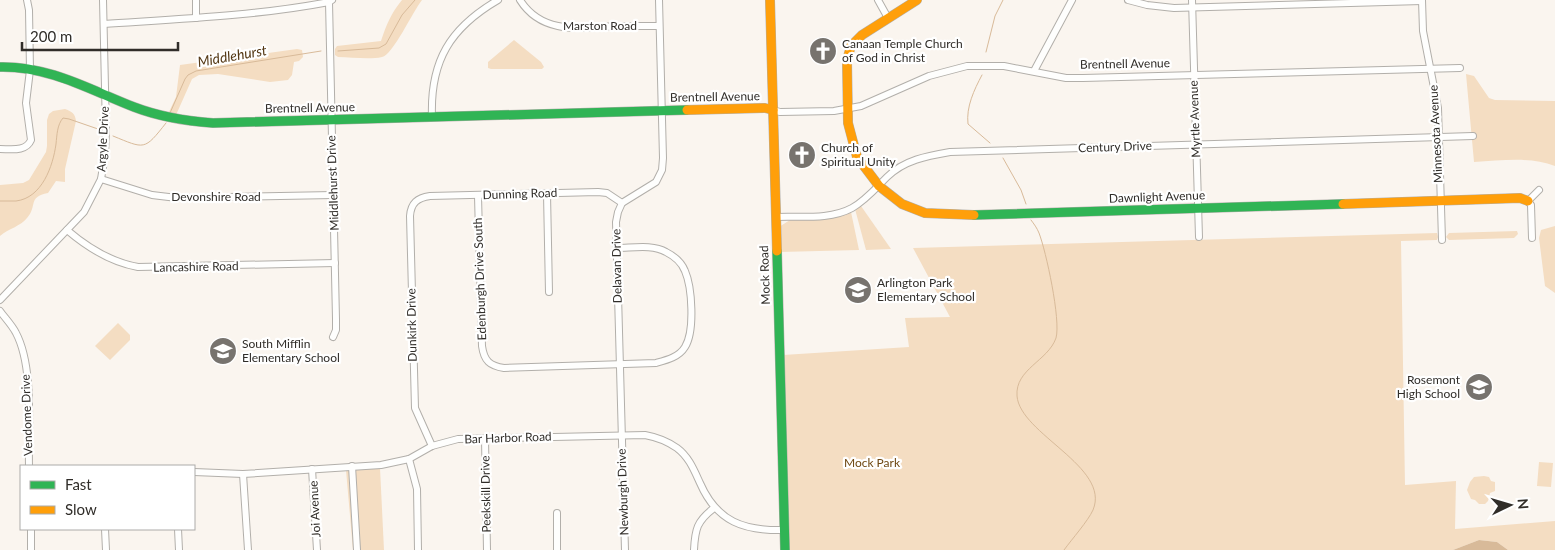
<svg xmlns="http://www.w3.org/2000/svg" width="1555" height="550" font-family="Lato,sans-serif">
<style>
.green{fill:#f4ddc2}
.water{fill:#d8ba99}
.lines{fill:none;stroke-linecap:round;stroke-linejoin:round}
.stream{stroke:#d8ba99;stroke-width:1}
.street-casing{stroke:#b2afaa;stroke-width:8}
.fast-casing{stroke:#b2afaa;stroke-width:10}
.slow-casing{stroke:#b2afaa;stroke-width:10}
.street{stroke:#fefefd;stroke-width:6}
.fast{stroke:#30b455;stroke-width:9}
.slow{stroke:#ff9f0a;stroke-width:9}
.labels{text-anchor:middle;stroke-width:4.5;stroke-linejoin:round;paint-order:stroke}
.street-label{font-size:12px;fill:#302d29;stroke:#fff}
.poi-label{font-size:12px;fill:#302d29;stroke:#fff;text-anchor:start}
.park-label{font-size:12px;fill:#6f4812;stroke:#fff}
.water-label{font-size:14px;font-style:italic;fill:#543815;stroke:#fff}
</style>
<rect width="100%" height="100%" fill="#faf5ef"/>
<g class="green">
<path d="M402,0H422C413,11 393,55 382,57C369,60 351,57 338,57L335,55V49L337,46L381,41C386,26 391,13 402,0Z"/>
<path d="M514,40L541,62L544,67L542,69H491L488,68V62Z"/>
<path d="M297,49L302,50L303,57L299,61L294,62L292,75L288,80L270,82L218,74L199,75L192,79L176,115L168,114L176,97L180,65Z"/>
<path d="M1466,74L1474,76L1489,98L1495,100L1555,101V166C1529,156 1501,161 1474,162Z"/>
<path d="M65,109C73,112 75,114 76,121L65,169V182L56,181L48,193C27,197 38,206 27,218C21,226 8,229 0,236V185L23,183L29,180L46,152L47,146V120L49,114L53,111Z"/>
<path d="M861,206L891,249L866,250L855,209Z"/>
<path d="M851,212L859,250L780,252L779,227L790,220L833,218Z"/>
<path d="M1555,226V293L1545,286L1539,238L1541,230Z"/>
<path d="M1517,231L1518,234L1514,238L1449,240L1446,237L1449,233Z"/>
<path d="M1437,233L1438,237L1437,240L1401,241L1405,485L1456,481L1455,529L1555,521V550H1508L1497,542L1479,540L1453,550H788L783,355L909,347L905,318L950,317L913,248Z"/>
<path d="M118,323L130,335V340L110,360L95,346Z"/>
<path d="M1539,462L1553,463L1551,487L1537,486Z"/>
<path d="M380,468L384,550H353L346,470Z"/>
<path d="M1484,476L1489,477L1491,481L1495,482V491L1490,493L1488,501L1485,504H1479L1475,500L1471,499L1467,490L1470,482L1474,477Z"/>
</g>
<path class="water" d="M1479,540L1497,542L1508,550H1453Z"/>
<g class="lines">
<g class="stream">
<path d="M338,51L379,48L386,44L402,15L415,0"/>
<path d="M986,52L995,16L1003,0"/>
<path d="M982,75C974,90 966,107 968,124L990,143"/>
<path d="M170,113L185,79L188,75L196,71L321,51"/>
<path d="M113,136C145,149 144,151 166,123"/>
<path d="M1003,158L1021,190L1026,204"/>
<path d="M0,201C5,201 11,201 16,201C42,198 53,166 56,144C57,135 57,125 63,118L69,119L98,129"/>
<path d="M1031,220C1034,224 1037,228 1039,233C1046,251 1061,320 1056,338C1048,361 1015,369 1017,396C1020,434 1111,467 1093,510C1088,521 1072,539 1064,550"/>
</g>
<g class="street-casing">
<g id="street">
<path d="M196,0V18"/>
<path d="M332,0L329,2L336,319V330L333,337"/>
<path d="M520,0C542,35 581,28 616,26C631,26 645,26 659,26"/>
<path d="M878,0L888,18"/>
<path d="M1128,0L1147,5L1174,8L1422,1"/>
<path d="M1192,0L1199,237"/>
<path d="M1422,0L1423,31L1438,108L1442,240"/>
<path d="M104,24C179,19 255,16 329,2"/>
<path d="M1034,71L1072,0"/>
<path d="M773,110L780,112L834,111L861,106L929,76L967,66H1004L1066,78H1083L1460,68"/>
<path d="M432,117C430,61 450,28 498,0"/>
<path d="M0,149C11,149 26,152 31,140L26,103L30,70L29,10L27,0"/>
<path d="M101,179L152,195L177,198L333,195"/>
<path d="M547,194L549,292"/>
<path d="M478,196L482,346C484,361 490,366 504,368L656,363C667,360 679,357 685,347C695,331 692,287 685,271C682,263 674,256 666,252C653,244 632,248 617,248"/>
<path d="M776,217C800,216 830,220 852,208C866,200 875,189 887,177C904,160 927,156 950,152L1473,136"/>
<path d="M67,230C88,248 110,262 138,267L335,263"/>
<path d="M1532,238L1531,205L1528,201L1539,190"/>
<path d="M0,300L84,212L101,179L105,155L106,131L103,0"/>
<path d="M0,311C5,318 12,325 16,333C34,367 28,428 29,466"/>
<path d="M485,439L487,550"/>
<path d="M432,446L415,408L410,216C411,203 417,198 430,196L598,192L607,193L622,203"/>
<path d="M409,459L417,489L418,550"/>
<path d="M352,466L357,550"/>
<path d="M312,469L317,550"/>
<path d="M194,472L243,474L381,465L409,459L432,446L458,439L645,435C656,437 667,441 677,448C689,457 694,470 700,483C717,522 744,531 784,530"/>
<path d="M243,474L248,550"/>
<path d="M557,513V550"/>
<path d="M31,529V550"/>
<path d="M105,529L106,550"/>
<path d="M178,529L179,550"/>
<path d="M625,550L616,222L618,212L622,203L656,182L662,170L663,158L659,0"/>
<path d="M694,550C695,529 697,521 714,508"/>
</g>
</g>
<g class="fast-casing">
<g id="fast">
<path d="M0,67C50,66 90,90 134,107C160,117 186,121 213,123L687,110"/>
<path d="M974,215L1343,204"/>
<path d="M777,251L785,550"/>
</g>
</g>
<g class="slow-casing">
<g id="slow">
<path d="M770,0L777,251"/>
<path d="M917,0L862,35L851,46L847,60L848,123L857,157L879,186L902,204L925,213L974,215"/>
<path d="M687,110L765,108L773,110"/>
<path d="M1343,204L1520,198L1528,201"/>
</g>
</g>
<use href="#street" class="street"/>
<use href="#fast" class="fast"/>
<use href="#slow" class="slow"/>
</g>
<defs>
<g id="church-disc" transform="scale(1.4375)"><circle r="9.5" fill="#77736e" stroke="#fff"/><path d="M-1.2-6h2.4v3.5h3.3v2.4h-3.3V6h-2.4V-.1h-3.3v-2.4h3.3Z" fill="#fff"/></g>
<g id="school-disc" transform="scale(1.4375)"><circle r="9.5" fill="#77736e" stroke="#fff"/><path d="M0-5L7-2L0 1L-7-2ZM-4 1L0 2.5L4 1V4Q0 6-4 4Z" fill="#fff"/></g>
</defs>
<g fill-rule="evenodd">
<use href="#church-disc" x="823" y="51"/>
<use href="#church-disc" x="802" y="155"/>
<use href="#school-disc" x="858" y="290"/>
<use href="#school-disc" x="223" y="351"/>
<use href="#school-disc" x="1479" y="387"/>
</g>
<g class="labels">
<g class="street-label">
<text x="600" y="30">Marston Road</text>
<text transform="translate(1125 64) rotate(-1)" y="4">Brentnell Avenue</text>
<text transform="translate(715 97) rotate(-1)" y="4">Brentnell Avenue</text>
<text transform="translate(310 108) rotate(-1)" y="4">Brentnell Avenue</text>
<text transform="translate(1195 119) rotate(-92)" y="4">Myrtle Avenue</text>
<text transform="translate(1436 134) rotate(-93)" y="4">Minnesota Avenue</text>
<text transform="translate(103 139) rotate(-87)" y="4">Argyle Drive</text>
<text transform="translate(1115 147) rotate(-2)" y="4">Century Drive</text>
<text transform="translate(333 183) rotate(-92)" y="4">Middlehurst Drive</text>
<text transform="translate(520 194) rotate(-2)" y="4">Dunning Road</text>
<text x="216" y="201">Devonshire Road</text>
<text transform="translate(1157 197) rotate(-2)" y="4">Dawnlight Avenue</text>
<text transform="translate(617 266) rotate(-91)" y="4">Delavan Drive</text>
<text transform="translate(196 267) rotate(-1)" y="4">Lancashire Road</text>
<text transform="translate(765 275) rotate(-92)" y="4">Mock Road</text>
<text transform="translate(480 279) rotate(-92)" y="4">Edenburgh Drive South</text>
<text transform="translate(412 325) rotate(-91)" y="4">Dunkirk Drive</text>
<text transform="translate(27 415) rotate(-92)" y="4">Vendome Drive</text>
<text transform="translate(508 438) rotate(-2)" y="4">Bar Harbor Road</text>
<text transform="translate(623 492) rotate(-92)" y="4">Newburgh Drive</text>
<text transform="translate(486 494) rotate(-91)" y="4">Peekskill Drive</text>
<text transform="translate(315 509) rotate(-93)" y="4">Joi Avenue</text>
</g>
<g class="poi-label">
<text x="842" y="48">Canaan Temple Church<tspan x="842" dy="14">of God in Christ</tspan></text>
<text x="821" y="152">Church of<tspan x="821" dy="14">Spiritual Unity</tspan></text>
<text x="877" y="287">Arlington Park<tspan x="877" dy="14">Elementary School</tspan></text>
<text x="242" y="348">South Mifflin<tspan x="242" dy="14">Elementary School</tspan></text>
<text x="1460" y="384" text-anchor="end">Rosemont<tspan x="1460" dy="14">High School</tspan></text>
</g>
<g class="park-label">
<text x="872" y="467">Mock Park</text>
</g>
<g class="water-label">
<text transform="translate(232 56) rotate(-10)" y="5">Middlehurst</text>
</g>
</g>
<rect x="20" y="465" width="175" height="65" fill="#ffffff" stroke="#acaba9"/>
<rect x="30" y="481" width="25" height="8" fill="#30b455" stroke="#acaba9"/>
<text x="65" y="490" font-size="15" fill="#302d29">Fast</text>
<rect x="30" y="506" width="25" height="8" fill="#ff9f0a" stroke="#acaba9"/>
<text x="65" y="515" font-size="15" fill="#302d29">Slow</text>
<g transform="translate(1510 505) rotate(85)" stroke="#ffffff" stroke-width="4" paint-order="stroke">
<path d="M0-4L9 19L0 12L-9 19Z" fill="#302d29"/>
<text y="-8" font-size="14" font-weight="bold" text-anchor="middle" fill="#302d29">N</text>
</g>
<path d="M22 42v8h156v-8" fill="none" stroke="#302d29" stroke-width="2.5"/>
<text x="30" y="42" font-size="15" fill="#302d29" stroke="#ffffff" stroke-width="4" paint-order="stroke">200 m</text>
</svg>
